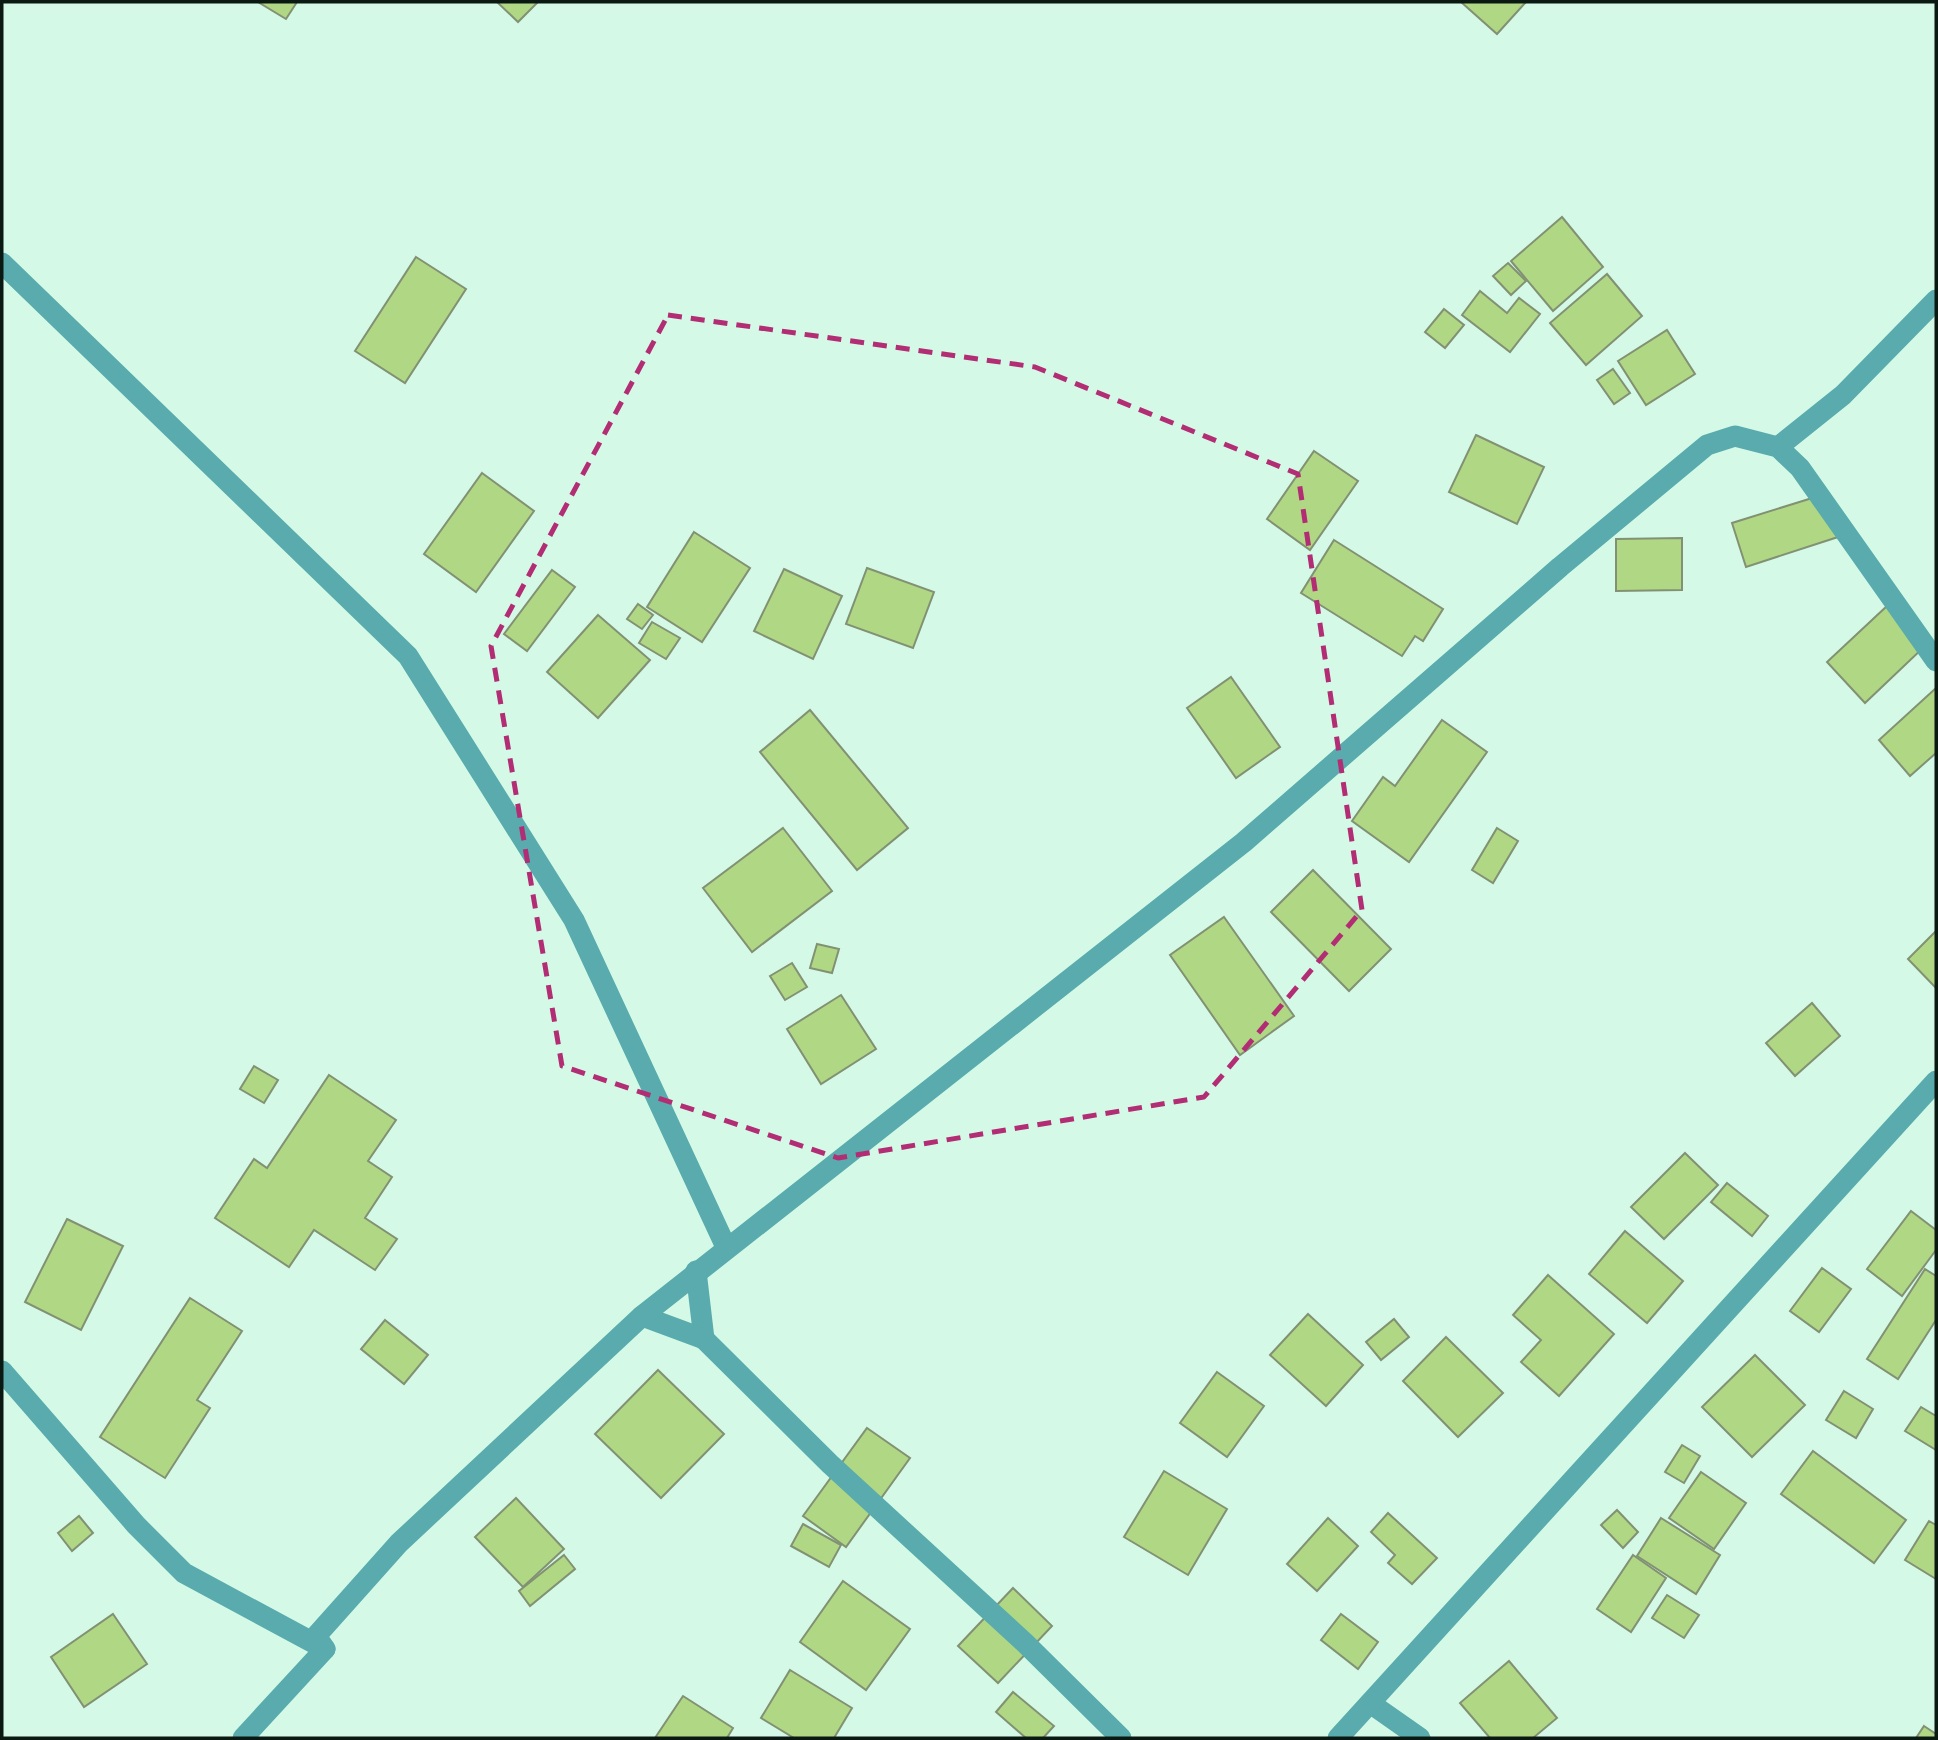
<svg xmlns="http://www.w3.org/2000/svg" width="1938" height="1740" font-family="'Public Sans',sans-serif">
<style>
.building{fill:#b0d884;stroke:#829173;stroke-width:2}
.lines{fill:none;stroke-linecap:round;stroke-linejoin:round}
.minor{stroke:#59abad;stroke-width:21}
.marked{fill:none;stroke:#b22d74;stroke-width:5;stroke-dasharray:14 9;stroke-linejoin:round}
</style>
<rect width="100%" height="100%" fill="#d4fae7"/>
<g class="building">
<path d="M258,2H297L286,19Z"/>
<path d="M497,2H538L518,22Z"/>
<path d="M1461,2H1526L1497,34Z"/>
<path d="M1562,217L1603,267L1553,311L1511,261Z"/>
<path d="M416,257L466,289L405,383L355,351Z"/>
<path d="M1508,263L1526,281L1511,295L1493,276Z"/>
<path d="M1607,274L1642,316L1586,365L1550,323Z"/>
<path d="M1480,291L1507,313L1519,298L1540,314L1510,352L1462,315Z"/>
<path d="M1444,309L1464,325L1445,348L1425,332Z"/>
<path d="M1667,330L1695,374L1646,405L1618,361Z"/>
<path d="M1613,369L1630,393L1614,404L1597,380Z"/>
<path d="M1476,435L1544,467L1517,524L1449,492Z"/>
<path d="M1314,451L1358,481L1310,550L1267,519Z"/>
<path d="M482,473L534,511L476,592L424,554Z"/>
<path d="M1825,494L1838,537L1746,567L1732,523Z"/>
<path d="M694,532L750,568L702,642L647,607Z"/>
<path d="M1682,538V590L1616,591V539Z"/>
<path d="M1334,540L1443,609L1423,641L1415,636L1402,656L1301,593Z"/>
<path d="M867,568L934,592L913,648L846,624Z"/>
<path d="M784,569L842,596L813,659L754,631Z"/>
<path d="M552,570L575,587L527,651L504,634Z"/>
<path d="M638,604L653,615L642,629L627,619Z"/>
<path d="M1887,606L1925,646L1865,703L1827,662Z"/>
<path d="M598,615L650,660L598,718L547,672Z"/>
<path d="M652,622L680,638L666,659L639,643Z"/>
<path d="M1231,677L1280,747L1236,778L1187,708Z"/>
<path d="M1936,688V753L1910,776L1879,740Z"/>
<path d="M810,710L908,828L857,870L760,752Z"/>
<path d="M1442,720L1487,752L1409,862L1352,821L1383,777L1395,786Z"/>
<path d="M783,828L832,891L752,952L703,888Z"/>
<path d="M1497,828L1518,841L1493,883L1472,870Z"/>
<path d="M1313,870L1391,949L1349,991L1271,912Z"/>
<path d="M1224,917L1294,1016L1240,1055L1170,955Z"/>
<path d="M1936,931V988L1908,959Z"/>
<path d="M817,944L839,949L832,973L810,968Z"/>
<path d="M792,963L807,987L785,1000L770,976Z"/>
<path d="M841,995L876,1049L821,1084L787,1029Z"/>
<path d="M1812,1003L1840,1036L1795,1076L1766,1043Z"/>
<path d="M254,1066L278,1080L264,1103L240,1089Z"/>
<path d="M329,1075L396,1120L368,1161L392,1177L365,1218L397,1239L375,1270L314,1230L289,1267L215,1218L254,1159L267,1168Z"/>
<path d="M1685,1153L1718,1185L1664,1239L1631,1207Z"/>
<path d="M1727,1183L1768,1216L1752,1236L1711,1202Z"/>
<path d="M1911,1211L1936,1230V1250L1902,1296L1867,1269Z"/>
<path d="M67,1219L123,1246L81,1330L25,1302Z"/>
<path d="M1625,1231L1683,1281L1647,1323L1589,1274Z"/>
<path d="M1822,1268L1851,1289L1819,1332L1790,1311Z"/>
<path d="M1925,1269L1936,1276V1320L1898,1379L1867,1359Z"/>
<path d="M1548,1275L1614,1334L1559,1396L1521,1362L1541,1340L1513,1315Z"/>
<path d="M190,1298L242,1331L197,1400L210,1408L165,1478L100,1437Z"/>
<path d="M1308,1314L1363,1365L1326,1406L1270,1355Z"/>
<path d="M1394,1319L1409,1337L1381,1360L1366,1342Z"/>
<path d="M385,1320L428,1355L404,1384L361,1349Z"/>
<path d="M1446,1337L1503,1393L1458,1437L1403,1381Z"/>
<path d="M1755,1355L1805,1405L1752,1457L1702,1407Z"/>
<path d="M658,1370L724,1434L661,1498L595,1434Z"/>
<path d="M1217,1372L1264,1406L1227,1457L1180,1423Z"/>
<path d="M1844,1391L1873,1409L1856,1438L1826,1420Z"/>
<path d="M1921,1407L1936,1416V1450L1905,1431Z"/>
<path d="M867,1428L910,1458L846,1547L803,1516Z"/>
<path d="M1682,1445L1700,1456L1684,1483L1665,1472Z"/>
<path d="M1813,1451L1906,1520L1874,1563L1781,1494Z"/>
<path d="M1164,1471L1227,1509L1188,1575L1124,1537Z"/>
<path d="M1701,1472L1746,1503L1714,1549L1669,1518Z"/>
<path d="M516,1498L564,1549L523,1587L475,1537Z"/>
<path d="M1617,1510L1638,1532L1623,1548L1601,1525Z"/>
<path d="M1388,1513L1437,1558L1412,1584L1388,1563L1395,1555L1371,1532Z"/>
<path d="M79,1516L93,1533L72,1551L58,1533Z"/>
<path d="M1328,1518L1358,1546L1317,1591L1287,1564Z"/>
<path d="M1661,1518L1720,1555L1696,1594L1637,1556Z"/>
<path d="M1929,1521L1936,1525V1579L1905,1560Z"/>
<path d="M803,1524L841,1545L829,1567L791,1546Z"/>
<path d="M564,1555L575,1569L530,1606L519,1591Z"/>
<path d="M1633,1555L1666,1578L1631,1632L1597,1609Z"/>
<path d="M843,1581L910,1629L866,1690L800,1642Z"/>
<path d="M1013,1588L1052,1626L998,1683L958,1646Z"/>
<path d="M1667,1595L1699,1615L1684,1638L1652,1618Z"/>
<path d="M113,1614L147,1664L84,1707L51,1657Z"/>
<path d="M1341,1614L1378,1642L1358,1669L1321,1640Z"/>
<path d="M1509,1661L1557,1718L1533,1738H1490L1460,1703Z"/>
<path d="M790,1670L852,1708L834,1738H794L761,1718Z"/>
<path d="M1013,1692L1054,1726L1043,1738H1026L996,1712Z"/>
<path d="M683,1696L733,1728L727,1738H655Z"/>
<path d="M1924,1726L1936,1734V1738H1916Z"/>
</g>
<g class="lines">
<g class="minor">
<path d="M2,263L408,656L574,920L726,1247"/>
<path d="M1778,447L1843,395L1936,300"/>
<path d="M696,1271L704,1339"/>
<path d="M642,1316L704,1339L830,1464L1025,1643L1121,1738"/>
<path d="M2,1371L136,1525L184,1573L325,1649"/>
<path d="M1370,1703L1420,1738"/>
<path d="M243,1738L325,1649L316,1636L399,1543L642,1316L1244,842L1560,567L1707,445L1735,436L1778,447L1800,468L1936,661"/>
<path d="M1338,1738L1936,1081"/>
</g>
</g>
<path class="marked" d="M668,315L1035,367L1298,474L1362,910L1204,1097L838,1158L562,1066L491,646Z"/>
<rect width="1938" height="1740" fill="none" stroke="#0b1913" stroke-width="7"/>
</svg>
